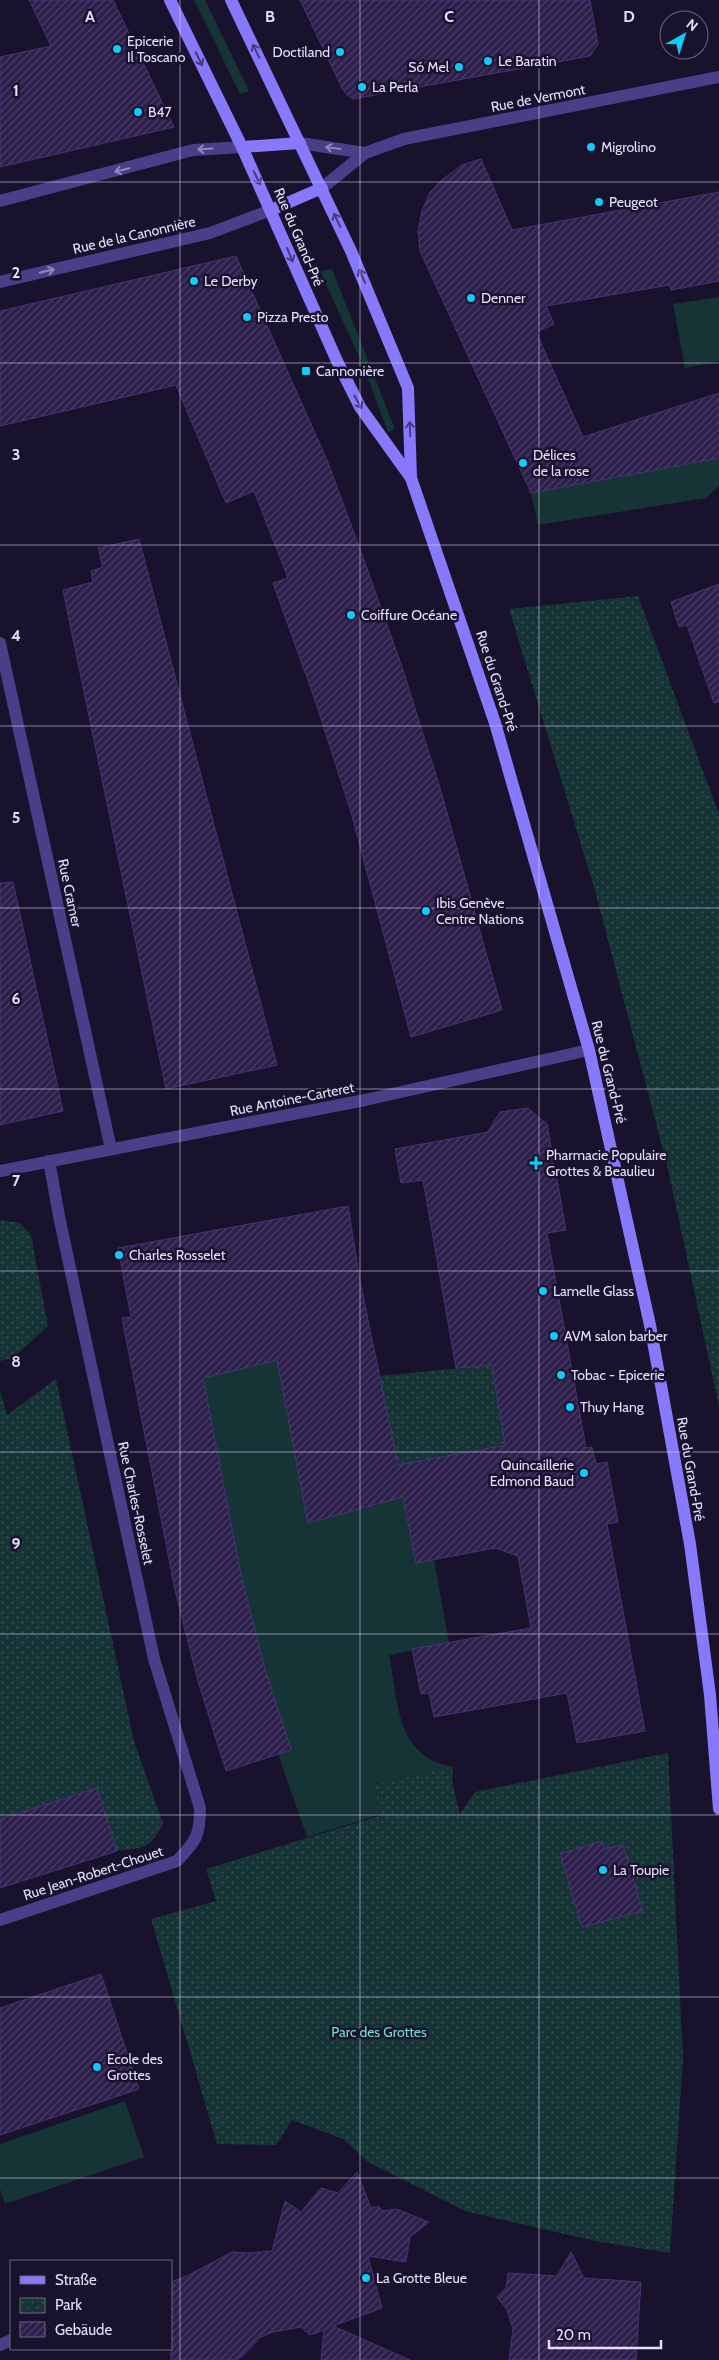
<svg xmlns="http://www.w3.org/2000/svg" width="719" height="2360" font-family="Cabin,sans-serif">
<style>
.grass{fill:#163335}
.park{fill:url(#park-dots)}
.building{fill:url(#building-hatch);stroke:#463277}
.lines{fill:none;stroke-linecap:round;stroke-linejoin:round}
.street{stroke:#493f89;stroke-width:12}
.secondary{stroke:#8878fb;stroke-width:12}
.oneway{stroke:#453b7f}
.oneway2{stroke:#8f87be}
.grid{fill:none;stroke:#e5defe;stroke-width:1;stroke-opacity:0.55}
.poi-dot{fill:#11caf7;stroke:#19122c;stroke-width:2}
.labels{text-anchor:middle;stroke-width:5;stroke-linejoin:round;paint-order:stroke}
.poi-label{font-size:14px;fill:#e5defe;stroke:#19122c;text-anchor:start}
.street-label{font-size:14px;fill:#e5defe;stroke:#19122c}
.park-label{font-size:14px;fill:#6adecc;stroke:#19122c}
.grid-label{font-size:16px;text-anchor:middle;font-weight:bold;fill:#e5defe;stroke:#19122c;stroke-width:5;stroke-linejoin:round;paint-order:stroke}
</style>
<defs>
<pattern id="park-dots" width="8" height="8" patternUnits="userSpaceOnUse" patternTransform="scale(1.25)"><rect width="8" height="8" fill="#163335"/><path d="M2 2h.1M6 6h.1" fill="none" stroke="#385053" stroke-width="1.8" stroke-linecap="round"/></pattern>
<pattern id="building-hatch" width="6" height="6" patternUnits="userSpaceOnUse" patternTransform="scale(1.25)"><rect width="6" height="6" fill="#2c1f4c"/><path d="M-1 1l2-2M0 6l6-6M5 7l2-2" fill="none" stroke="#4a3f67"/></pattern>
</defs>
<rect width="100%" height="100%" fill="#19122c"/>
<g class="grass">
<path d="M194,0H205L249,91L240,94Z"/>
<path d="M332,269L395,429L388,432L362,363L320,271Z"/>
<path d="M719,297V361L685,368L673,304Z"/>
<path d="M719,458V486L706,498L538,525L531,493Z"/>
<path d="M189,1305L253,1366L277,1360L308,1523L403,1497L416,1563L434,1560L449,1643L389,1655C399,1703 395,1756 453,1767L375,1784L379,1815L307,1837L278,1754L263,1662L241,1575Z"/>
<path d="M125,2101L144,2157L5,2204L0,2189V2144Z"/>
</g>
<g class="park">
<path d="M638,596L719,814V1407L668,1169L594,887L509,609Z"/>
<path d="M0,1220L20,1223L31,1235L48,1326L13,1358L0,1361Z"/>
<path d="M492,1365L498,1403L515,1442L398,1465L379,1376Z"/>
<path d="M56,1379L134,1741L163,1824C151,1849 142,1848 117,1851L96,1788L0,1819V1390L7,1415Z"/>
<path d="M668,1753L683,2058L670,2253L595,2241L465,2211L368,2162L343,2139L292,2120L276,2145L217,2144L151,1919L216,1901L206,1869L379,1816L375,1784L453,1767L452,1781L460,1814L475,1792Z"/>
</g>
<g class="building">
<path d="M29,0H113L174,127L0,167V57L51,46Z"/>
<path d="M300,0H590L598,44L590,56L353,99L346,94L342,88Z"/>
<path d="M481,159L512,230L719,192V281L671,290L670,285L546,306L554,324L536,332L583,437L719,393V458L531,493L420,251L418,231L422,211L430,192L443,179L462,165Z"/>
<path d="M236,256L327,460L360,549L402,667L440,788L502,1010L411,1037L351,812L314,697L273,583L288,578L254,491L226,503L176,385L0,426V311Z"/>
<path d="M139,539L277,1065L166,1089L63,590L93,582L91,571L103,567L98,548Z"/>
<path d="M719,584V702L714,703L687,625L679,627L671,602Z"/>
<path d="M13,882L63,1111L0,1125V883Z"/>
<path d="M528,1108L547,1124L566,1230L547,1233L586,1448L592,1447L596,1464L607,1462L618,1522L607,1524L645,1731L577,1743L567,1693L434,1717L429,1693L421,1694L412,1649L531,1628L518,1556L495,1548L416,1563L403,1497L308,1523L277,1360L203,1378L241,1575L263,1662L291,1750L226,1771L198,1681L175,1590L122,1318L131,1317L118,1248L348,1206L360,1281L398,1465L505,1445L492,1365L456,1368L423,1180L401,1183L395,1149L488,1132L500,1112Z"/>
<path d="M97,1788L117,1851L0,1888V1819Z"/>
<path d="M602,1841L604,1849L623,1845L643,1911L582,1927L560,1854Z"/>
<path d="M101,1974L139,2089L0,2135V2008Z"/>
<path d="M357,2172L371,2208L379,2206L382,2211L397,2209L429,2222L410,2237L406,2262L368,2256L382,2308L333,2326L410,2360H321L324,2330L310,2335L301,2327L273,2332L261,2337L242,2357L235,2360H171V2282L187,2276L232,2252L250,2253L272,2251L285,2201L301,2212L321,2188L338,2193Z"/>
<path d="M571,2252L584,2278L641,2282L636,2360H509L513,2329L507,2310L497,2297L506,2288L508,2273L557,2276Z"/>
</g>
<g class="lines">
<g class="street">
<path d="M300,143L365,153"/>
<path d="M322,188L365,153L404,139L719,77"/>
<path d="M0,201L193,150L242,147"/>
<path d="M0,282L210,233L271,210"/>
<path d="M0,643L111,1149"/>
<path d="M0,1171L365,1100L589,1050"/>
<path d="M0,1920L177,1861C196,1841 200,1836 200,1808L154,1659L60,1221L49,1161"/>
<path d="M0,2345L11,2340"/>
</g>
<g class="secondary">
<path d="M170,0L242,147L337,361L360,407L411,478L495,723L589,1050L650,1325L690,1544L710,1695L719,1809"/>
<path d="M231,0L351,251L408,388L411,478"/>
<path d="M242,147L300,143"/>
<path d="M271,210L322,188"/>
</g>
</g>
<defs><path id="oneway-shaft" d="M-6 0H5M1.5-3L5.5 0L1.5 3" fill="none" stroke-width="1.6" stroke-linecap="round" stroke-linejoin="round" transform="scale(1.25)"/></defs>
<g class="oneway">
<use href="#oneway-shaft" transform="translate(256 51) rotate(-116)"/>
<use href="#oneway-shaft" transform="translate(199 59) rotate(64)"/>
<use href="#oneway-shaft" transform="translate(257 178) rotate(65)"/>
<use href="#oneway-shaft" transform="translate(337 220) rotate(-115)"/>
<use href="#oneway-shaft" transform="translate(290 255) rotate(68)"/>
<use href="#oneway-shaft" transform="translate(362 276) rotate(-114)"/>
<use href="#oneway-shaft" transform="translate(358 402) rotate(61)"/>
<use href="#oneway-shaft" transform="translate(410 429) rotate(-92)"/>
</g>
<g class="oneway2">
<use href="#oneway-shaft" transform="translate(333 148) rotate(-172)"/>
<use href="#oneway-shaft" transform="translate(205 149) rotate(176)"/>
<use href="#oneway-shaft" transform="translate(122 170) rotate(166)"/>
<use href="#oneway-shaft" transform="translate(47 271) rotate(-13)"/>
</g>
<path class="grid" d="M180,0V2360M360,0V2360M539,0V2360M0,182H719M0,363H719M0,545H719M0,726H719M0,908H719M0,1089H719M0,1271H719M0,1452H719M0,1634H719M0,1815H719M0,1997H719M0,2178H719"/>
<g class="poi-dot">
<circle cx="117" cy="49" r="5"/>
<circle cx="340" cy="52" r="5"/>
<circle cx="488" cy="61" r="5"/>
<circle cx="459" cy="67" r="5"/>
<circle cx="362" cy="87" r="5"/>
<circle cx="138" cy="112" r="5"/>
<circle cx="591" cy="147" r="5"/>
<circle cx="599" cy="202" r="5"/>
<circle cx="194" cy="281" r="5"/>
<circle cx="471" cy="298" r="5"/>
<circle cx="247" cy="317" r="5"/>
<rect x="301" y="366" width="10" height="10" rx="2.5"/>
<circle cx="523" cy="463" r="5"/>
<circle cx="351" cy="615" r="5"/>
<circle cx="426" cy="911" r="5"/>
<path d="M533.5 1155.5h5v5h5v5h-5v5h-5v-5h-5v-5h5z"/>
<circle cx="119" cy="1255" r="5"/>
<circle cx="543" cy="1291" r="5"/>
<circle cx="554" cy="1336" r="5"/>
<circle cx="561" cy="1375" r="5"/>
<circle cx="570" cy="1407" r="5"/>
<circle cx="584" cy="1473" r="5"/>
<circle cx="603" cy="1870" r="5"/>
<circle cx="97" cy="2067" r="5"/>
<circle cx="366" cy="2278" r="5"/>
</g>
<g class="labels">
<g class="poi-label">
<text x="127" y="46">Epicerie<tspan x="127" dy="16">Il Toscano</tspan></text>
<text x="330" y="57" text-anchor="end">Doctiland</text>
<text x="498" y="66">Le Baratin</text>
<text x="449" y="72" text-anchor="end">Só Mel</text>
<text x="372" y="92">La Perla</text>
<text x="148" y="117">B47</text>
<text x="601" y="152">Migrolino</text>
<text x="609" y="207">Peugeot</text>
<text x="204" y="286">Le Derby</text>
<text x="481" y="303">Denner</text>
<text x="257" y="322">Pizza Presto</text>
<text x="316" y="376">Cannonière</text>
<text x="533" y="460">Délices<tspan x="533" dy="16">de la rose</tspan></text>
<text x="361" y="620">Coiffure Océane</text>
<text x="436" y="908">Ibis Genève<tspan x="436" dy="16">Centre Nations</tspan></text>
<text x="546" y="1160">Pharmacie Populaire<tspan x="546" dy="16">Grottes &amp; Beaulieu</tspan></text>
<text x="129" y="1260">Charles Rosselet</text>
<text x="553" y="1296">Lamelle Glass</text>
<text x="564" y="1341">AVM salon barber</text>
<text x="571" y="1380">Tobac - Epicerie</text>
<text x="580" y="1412">Thuy Hang</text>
<text x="574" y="1470" text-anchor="end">Quincaillerie<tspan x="574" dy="16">Edmond Baud</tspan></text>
<text x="613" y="1875">La Toupie</text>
<text x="107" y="2064">Ecole des<tspan x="107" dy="16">Grottes</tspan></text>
<text x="376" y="2283">La Grotte Bleue</text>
</g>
<g class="street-label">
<text transform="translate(538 98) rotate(-11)" y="5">Rue de Vermont</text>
<text transform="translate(134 235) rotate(-13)" y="5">Rue de la Canonnière</text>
<text transform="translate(299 237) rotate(67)" y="5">Rue du Grand-Pré</text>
<text transform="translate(497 681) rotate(72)" y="5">Rue du Grand-Pré</text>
<text transform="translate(70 893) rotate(78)" y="5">Rue Cramer</text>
<text transform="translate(609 1072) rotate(76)" y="5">Rue du Grand-Pré</text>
<text transform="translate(292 1099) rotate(-11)" y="5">Rue Antoine-Carteret</text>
<text transform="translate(691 1469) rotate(80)" y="5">Rue du Grand-Pré</text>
<text transform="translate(136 1503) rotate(78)" y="5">Rue Charles-Rosselet</text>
<text transform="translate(93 1873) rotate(-18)" y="5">Rue Jean-Robert-Chouet</text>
</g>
<g class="park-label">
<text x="379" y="2037">Parc des Grottes</text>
</g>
</g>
<g class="grid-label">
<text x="90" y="22">A</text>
<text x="270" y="22">B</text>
<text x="449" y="22">C</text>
<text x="629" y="22">D</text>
<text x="16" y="96">1</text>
<text x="16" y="278">2</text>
<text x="16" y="460">3</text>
<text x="16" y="641">4</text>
<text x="16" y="823">5</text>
<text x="16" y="1004">6</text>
<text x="16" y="1186">7</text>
<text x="16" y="1367">8</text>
<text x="16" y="1549">9</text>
</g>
<rect x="10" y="2260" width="162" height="90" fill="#19122c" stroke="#6b6480"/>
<rect x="20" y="2276" width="25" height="8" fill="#8878fb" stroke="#6b6480"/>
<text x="55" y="2285" font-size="15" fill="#e5defe">Straße</text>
<rect x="20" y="2298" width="25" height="15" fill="url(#park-dots)" stroke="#6b6480"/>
<text x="55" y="2310" font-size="15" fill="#e5defe">Park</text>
<rect x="20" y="2322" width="25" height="15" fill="url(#building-hatch)" stroke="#6b6480"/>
<text x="55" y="2335" font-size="15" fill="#e5defe">Gebäude</text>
<g transform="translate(684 35) rotate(39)"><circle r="24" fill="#19122c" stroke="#6b6480"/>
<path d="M0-4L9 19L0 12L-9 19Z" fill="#11caf7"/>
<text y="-8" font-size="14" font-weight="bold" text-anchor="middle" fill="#e5defe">N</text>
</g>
<path d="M549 2340v8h112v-8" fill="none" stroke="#e5defe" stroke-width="2.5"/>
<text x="556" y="2340" font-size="15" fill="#e5defe" stroke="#19122c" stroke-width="4" paint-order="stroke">20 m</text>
</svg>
